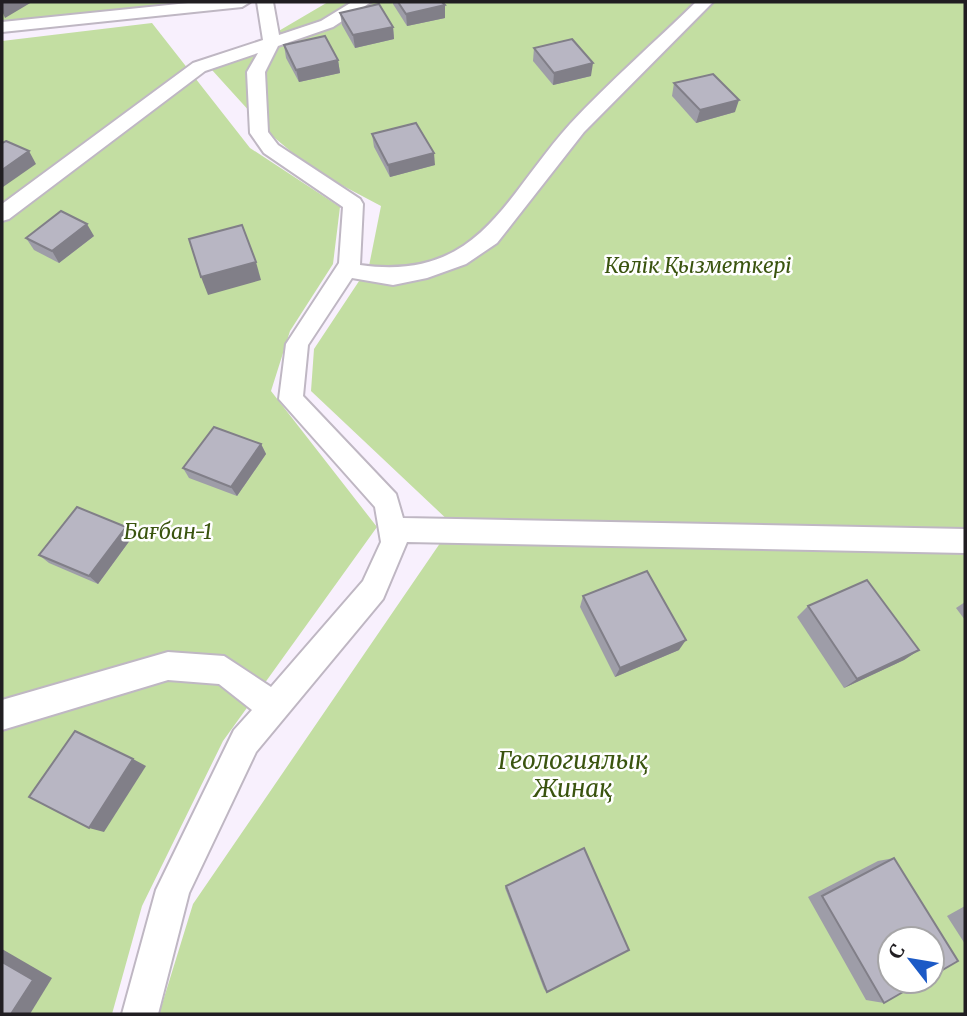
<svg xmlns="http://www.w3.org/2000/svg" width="967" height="1016" font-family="Merriweather,serif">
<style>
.green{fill:#c3dea2;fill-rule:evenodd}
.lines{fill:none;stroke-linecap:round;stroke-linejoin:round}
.minor-casing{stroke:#bfb7c3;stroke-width:4}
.minor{fill:#fff;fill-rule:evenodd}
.wall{fill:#9e9da8}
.shaded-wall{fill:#817f88}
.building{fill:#b8b6c3;stroke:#817f88;stroke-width:2}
.labels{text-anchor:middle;stroke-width:5;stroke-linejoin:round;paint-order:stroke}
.park-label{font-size:21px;font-style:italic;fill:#3a540f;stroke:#fff}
.near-park-label{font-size:24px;font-style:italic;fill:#3a540f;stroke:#fff}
</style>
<rect width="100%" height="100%" fill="#f8f0fd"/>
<g class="green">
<path d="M2,2H189L2,22Z"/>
<path d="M328,2H965V537L452,524L311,391L314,349L369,266L381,206L313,170L270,134L212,70Z"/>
<path d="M152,23L250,148L340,207L333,264L290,331L271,391L377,527L223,741L142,906L112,1014H2V41Z"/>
<path d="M447,533L965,547V1014H159L193,904ZM890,939H932V981H890Z"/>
</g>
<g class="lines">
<g class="minor-casing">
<g id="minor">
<path d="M198,2H250L242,7L2,32V22Z"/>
<path d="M257,2H273L279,35L321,21L352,2H371L333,27L278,46L265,72L268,132L278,145L360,199L363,204L360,265C479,282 504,197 570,124C610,81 655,42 696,2H713L584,132L497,243L466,264L427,278L393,285L352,278L308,345L303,396L396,494L403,518L965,529V553L407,542L383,599L256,752L189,893L158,1014H122L156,890L234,730L252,710L219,684L168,680L2,730V700L168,652L224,656L271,687L363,581L381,542L375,507L279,399L286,344L339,263L343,207L264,153L250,133L247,72L258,53L205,71L9,219L2,221V204L193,63L263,40Z"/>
</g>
</g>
<use href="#minor" class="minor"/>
</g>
<g class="wall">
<path d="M393,2H442L445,18L407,26L393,4Z"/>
<path d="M340,13L393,27L394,39L355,48L342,25Z"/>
<path d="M284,45L338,60L340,73L299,82L286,58Z"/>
<path d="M534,48L591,76L553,85L533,61Z"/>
<path d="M674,83L735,112L696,123L672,96Z"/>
<path d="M372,134L435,165L390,177L374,147Z"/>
<path d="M94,236L59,263L34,250L26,238Z"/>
<path d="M261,444L266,454L237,496L189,478L183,468Z"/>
<path d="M126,527L133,536L98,584L49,563L39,555Z"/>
<path d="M583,596L679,650L615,677L580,607Z"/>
<path d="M965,602V620L956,608Z"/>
<path d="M808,606L919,650L904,660L844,688L797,617Z"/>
<path d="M894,858L884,1003L866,1000L808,897L878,861Z"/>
<path d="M506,886L547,992L544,989L505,888Z"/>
<path d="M965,906V944L947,916Z"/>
</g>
<g class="shaded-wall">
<path d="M5,2H32L5,18L2,11V3Z"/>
<path d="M445,5V18L407,26L406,14Z"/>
<path d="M393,27L394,39L355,48L353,35Z"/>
<path d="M338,60L340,73L299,82L296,70Z"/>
<path d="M593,63L591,76L553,85L554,73Z"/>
<path d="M739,100L735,112L696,123L700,110Z"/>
<path d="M29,151L36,164L3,187L2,185V170Z"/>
<path d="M434,153L435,165L390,177L388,165Z"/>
<path d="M87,224L94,236L59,263L52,251Z"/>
<path d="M256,262L261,280L208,295L201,277Z"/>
<path d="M261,444L266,454L237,496L231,487Z"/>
<path d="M126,527L133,536L98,584L89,576Z"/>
<path d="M686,640L679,650L615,677L620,668Z"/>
<path d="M919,650L904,660L844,688L857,679Z"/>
<path d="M133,759L146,766L104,832L89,828Z"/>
<path d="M2,949L52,978L30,1014H11L2,962Z"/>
</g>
<g class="building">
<path d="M398,2H442L445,5L406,14Z"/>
<path d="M379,4L393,27L353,35L340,13Z"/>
<path d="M325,36L338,60L296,70L284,45Z"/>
<path d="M572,39L593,63L554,73L534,48Z"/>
<path d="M713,74L739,100L700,110L674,83Z"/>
<path d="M416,123L434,153L388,165L372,134Z"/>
<path d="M6,141L29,151L2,170V143Z"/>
<path d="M61,211L87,224L52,251L26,238Z"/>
<path d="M242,225L256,262L201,277L189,239Z"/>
<path d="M214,427L261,444L231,487L183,468Z"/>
<path d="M77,507L126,527L89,576L39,555Z"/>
<path d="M647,571L686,640L620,668L583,596Z"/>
<path d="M867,580L919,650L857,679L808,606Z"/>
<path d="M75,731L133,759L89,828L29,797Z"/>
<path d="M584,848L629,950L547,992L506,886Z"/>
<path d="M894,858L958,961L932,976V939H890V981H922L884,1003L822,896Z"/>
<path d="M2,962L33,980L11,1014H2Z"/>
</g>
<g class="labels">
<g class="park-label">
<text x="698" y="273">Көлік Қызметкері</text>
<text x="168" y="539">Бағбан-1</text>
</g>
<g class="near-park-label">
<text x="573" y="769">Геологиялық<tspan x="573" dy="28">Жинақ</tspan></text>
</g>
</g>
<rect width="967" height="1016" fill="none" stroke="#211e22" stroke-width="7"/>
<g transform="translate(911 960) rotate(301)"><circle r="33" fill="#ffffff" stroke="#a6a5a7" stroke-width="2"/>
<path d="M0-5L12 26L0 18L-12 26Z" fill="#1c5ac6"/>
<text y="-10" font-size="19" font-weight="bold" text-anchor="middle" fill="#211e22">С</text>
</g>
</svg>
